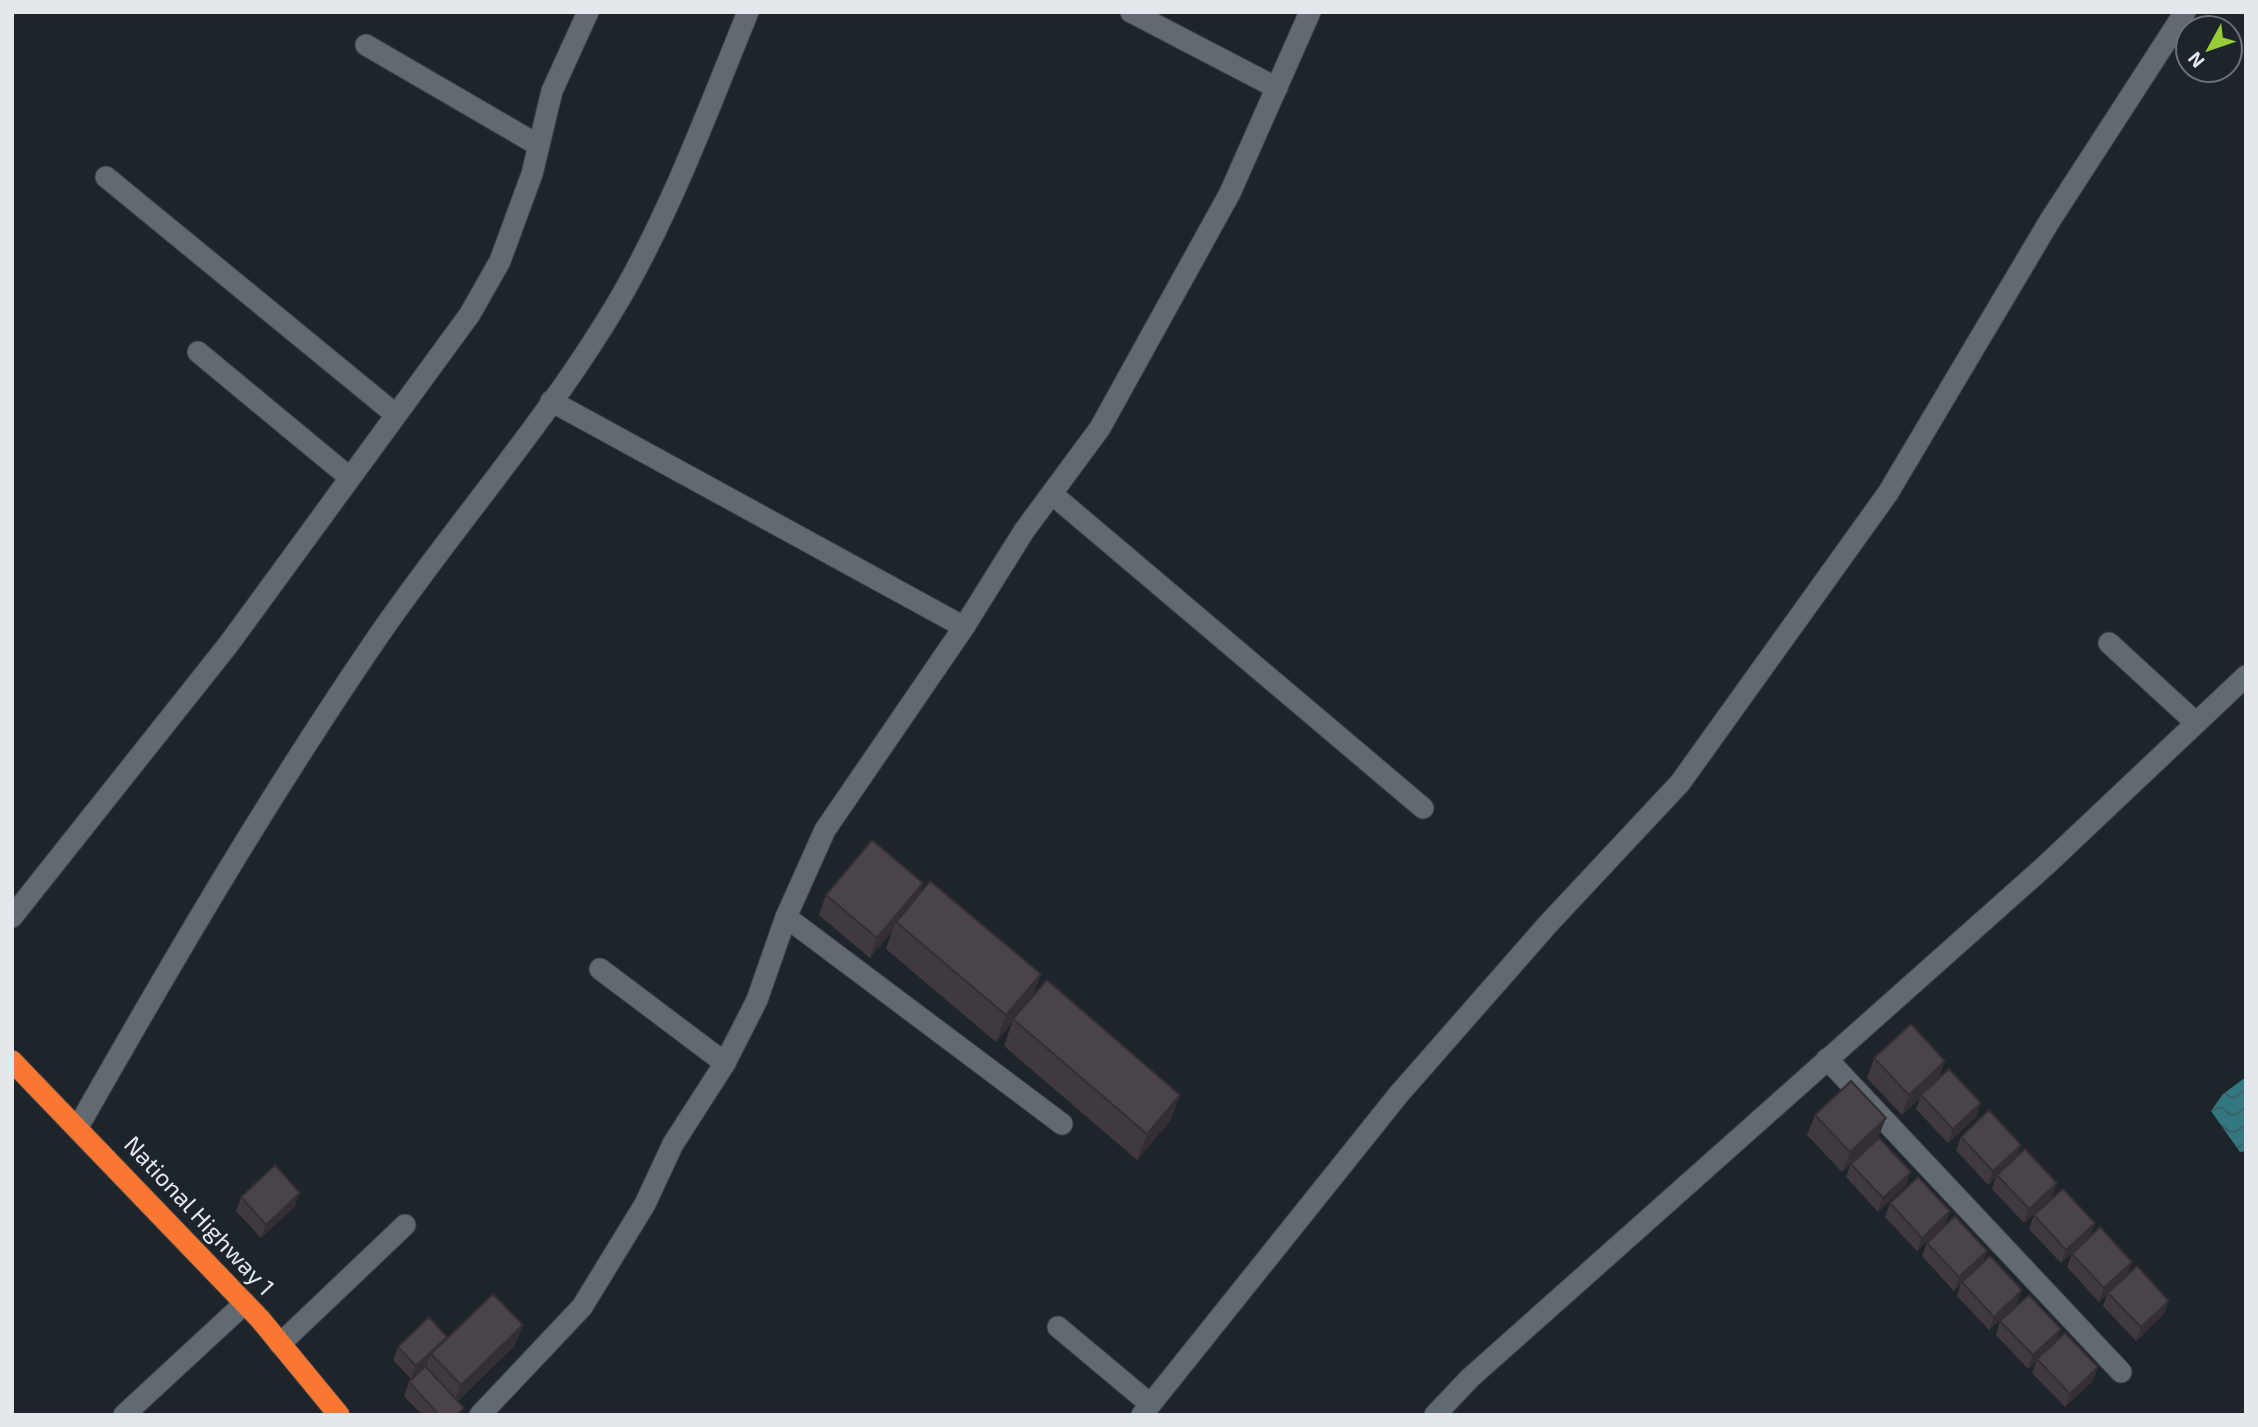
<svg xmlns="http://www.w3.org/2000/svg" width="2258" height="1427" font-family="'Exo 2',sans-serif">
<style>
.water{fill:url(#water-waves)}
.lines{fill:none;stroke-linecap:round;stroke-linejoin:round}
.minor-casing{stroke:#3c4246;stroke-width:23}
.highway-casing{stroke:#3c4246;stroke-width:23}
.minor{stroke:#626a71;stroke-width:21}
.highway{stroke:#fa7732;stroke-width:21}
.wall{fill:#403a40}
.shaded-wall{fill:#342f34}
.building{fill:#4b434a;stroke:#342f34;stroke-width:2}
.labels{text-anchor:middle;stroke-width:5;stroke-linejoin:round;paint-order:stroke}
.street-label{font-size:24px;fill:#e4e8ec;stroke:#1d242a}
</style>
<defs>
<pattern id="water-waves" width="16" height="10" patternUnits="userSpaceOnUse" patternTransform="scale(1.75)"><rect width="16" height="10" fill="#337780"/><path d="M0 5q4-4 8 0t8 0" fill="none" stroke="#3c5e64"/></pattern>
</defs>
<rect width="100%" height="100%" fill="#1d242a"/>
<path class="water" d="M2246,1077V1151L2240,1152L2211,1111L2223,1094Z"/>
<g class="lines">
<g class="minor-casing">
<g id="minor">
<path d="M1131,12L1277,88"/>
<path d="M366,45L538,145"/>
<path d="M106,177L395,414"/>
<path d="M198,352L349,477"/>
<path d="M551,401L964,627"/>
<path d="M1052,494L1423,808"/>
<path d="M2109,643L2195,722"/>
<path d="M12,917L228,645L470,314L500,261L532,174L552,91L588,12"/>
<path d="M786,917L1062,1124"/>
<path d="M600,969L725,1063"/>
<path d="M1827,1059L2121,1372"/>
<path d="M78,1127C173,960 270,794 379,635C459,519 556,411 626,288C675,200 710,105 748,12"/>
<path d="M1058,1327L1150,1404"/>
<path d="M280,1344L405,1225"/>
<path d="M124,1415L245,1303"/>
<path d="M480,1415L582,1307L645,1204L673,1144L725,1063L757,1000L786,917L825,830L964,627L1024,531L1100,428L1230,193L1310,12"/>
<path d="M1142,1415L1399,1094L1549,923L1680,783L1888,493L2049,222L2185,12"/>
<path d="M1435,1415L1470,1378L2045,866L2246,676"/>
</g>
</g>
<g class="highway-casing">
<path id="highway" d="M12,1061L260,1319L339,1415"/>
</g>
<use href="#minor" class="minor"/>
<use href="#highway" class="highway"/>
</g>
<g class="wall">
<path d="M923,883L919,895L1041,974L1032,998L1180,1095L1170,1121L1137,1160L1004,1046L1012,1023L996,1042L886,949L892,931L870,958L819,915L826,895Z"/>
<path d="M1874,1058L1939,1078L1981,1103L1976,1117L1948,1143L1916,1109L1920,1098L1902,1115L1867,1078Z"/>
<path d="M1815,1115L1886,1118L1878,1138L1842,1172L1807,1135Z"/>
<path d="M1961,1137L2021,1145L2016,1157L2057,1183L2052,1197L2024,1223L1992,1189L1996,1177L1988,1185L1956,1150Z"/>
<path d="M1851,1164L1911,1172L1906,1185L1878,1212L1846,1177Z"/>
<path d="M241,1197L295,1206L261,1238L236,1211Z"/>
<path d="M1890,1203L1950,1211L1945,1225L1917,1251L1885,1217Z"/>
<path d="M2034,1215L2095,1223L2090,1237L2061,1263L2029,1229Z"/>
<path d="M1927,1243L1987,1251L1982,1263L2017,1304L1989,1330L1957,1296L1961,1283L1954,1291L1922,1256Z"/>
<path d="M2072,1254L2128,1275L2164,1314L2136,1341L2103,1306L2108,1293L2099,1302L2067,1267Z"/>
<path d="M2000,1321L2056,1342L2093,1381L2065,1407L2032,1373L2037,1360L2028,1369L1996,1335Z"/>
<path d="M447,1337L446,1340L515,1345L458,1401L462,1415H422L404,1396L409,1382L426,1367L427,1364L411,1379L393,1360L398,1347Z"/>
</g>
<g class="shaded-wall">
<path d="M923,883L916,903L896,922L892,931L870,958L877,938Z"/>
<path d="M1041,974L1031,1000L1013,1019L1012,1023L996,1042L1006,1015Z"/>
<path d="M1945,1061L1938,1081L1921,1095L1920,1098L1902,1115L1909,1095Z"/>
<path d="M1180,1095L1170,1121L1137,1160L1147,1134Z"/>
<path d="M1981,1103L1976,1117L1948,1143L1953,1129Z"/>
<path d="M1886,1118L1878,1138L1842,1172L1850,1152Z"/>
<path d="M2021,1145L2016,1158L1988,1185L1993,1171Z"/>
<path d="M1911,1172L1906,1185L1878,1212L1883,1198Z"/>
<path d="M2057,1183L2052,1197L2024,1223L2029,1209Z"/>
<path d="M300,1193L295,1206L261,1238L266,1225Z"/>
<path d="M1950,1211L1945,1225L1917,1251L1922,1238Z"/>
<path d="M2095,1223L2090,1237L2061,1263L2066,1250Z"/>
<path d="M1987,1251L1982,1264L1954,1291L1959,1277Z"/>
<path d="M2132,1262L2127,1275L2099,1302L2104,1288Z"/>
<path d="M2022,1290L2017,1304L1989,1330L1994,1317Z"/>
<path d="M2169,1301L2164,1314L2136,1341L2141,1327Z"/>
<path d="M523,1325L515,1345L453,1405L461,1385Z"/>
<path d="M2061,1329L2056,1343L2028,1369L2033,1355Z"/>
<path d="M447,1337L442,1350L431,1354L427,1364L411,1379L416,1366Z"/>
<path d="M2098,1367L2093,1381L2065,1407L2070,1394Z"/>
</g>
<g class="building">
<path d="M872,840L923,883L877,938L826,895Z"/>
<path d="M930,881L1041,974L1006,1015L896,922Z"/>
<path d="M1047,980L1180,1095L1147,1134L1013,1019Z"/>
<path d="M1911,1024L1945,1061L1909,1095L1874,1058Z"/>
<path d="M1949,1069L1981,1103L1953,1129L1921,1095Z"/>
<path d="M1851,1081L1886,1118L1850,1152L1815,1115Z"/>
<path d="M1989,1110L2021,1145L1993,1171L1961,1137Z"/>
<path d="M1879,1138L1911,1172L1883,1198L1851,1164Z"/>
<path d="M2025,1149L2057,1183L2029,1209L1997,1175Z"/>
<path d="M275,1165L300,1193L266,1225L241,1197Z"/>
<path d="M1918,1177L1950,1211L1922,1238L1890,1203Z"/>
<path d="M2063,1189L2095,1223L2066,1250L2034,1215Z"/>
<path d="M1955,1216L1987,1251L1959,1277L1927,1243Z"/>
<path d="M2100,1227L2132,1262L2104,1288L2072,1254Z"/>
<path d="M1990,1256L2022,1290L1994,1317L1962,1282Z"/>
<path d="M2137,1266L2169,1301L2141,1327L2108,1293Z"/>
<path d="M493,1294L523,1325L461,1385L431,1354Z"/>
<path d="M2029,1295L2061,1329L2033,1355L2000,1321Z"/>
<path d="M429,1317L447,1337L416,1366L398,1347Z"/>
<path d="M2065,1333L2098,1367L2070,1394L2037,1359Z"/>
<path d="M425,1366L464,1408L457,1415H439L409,1382Z"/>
</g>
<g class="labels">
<g class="street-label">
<text transform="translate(199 1216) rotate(47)" y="8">National Highway 1</text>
</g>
</g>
<rect width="2258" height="1427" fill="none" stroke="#e4e8ec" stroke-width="28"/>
<g transform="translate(2209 49) rotate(230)"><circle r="33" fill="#1d242a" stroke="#6d7278" stroke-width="2"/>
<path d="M0-5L12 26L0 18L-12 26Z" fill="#97cc38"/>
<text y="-10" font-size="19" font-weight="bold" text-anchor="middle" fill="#e4e8ec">N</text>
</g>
</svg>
